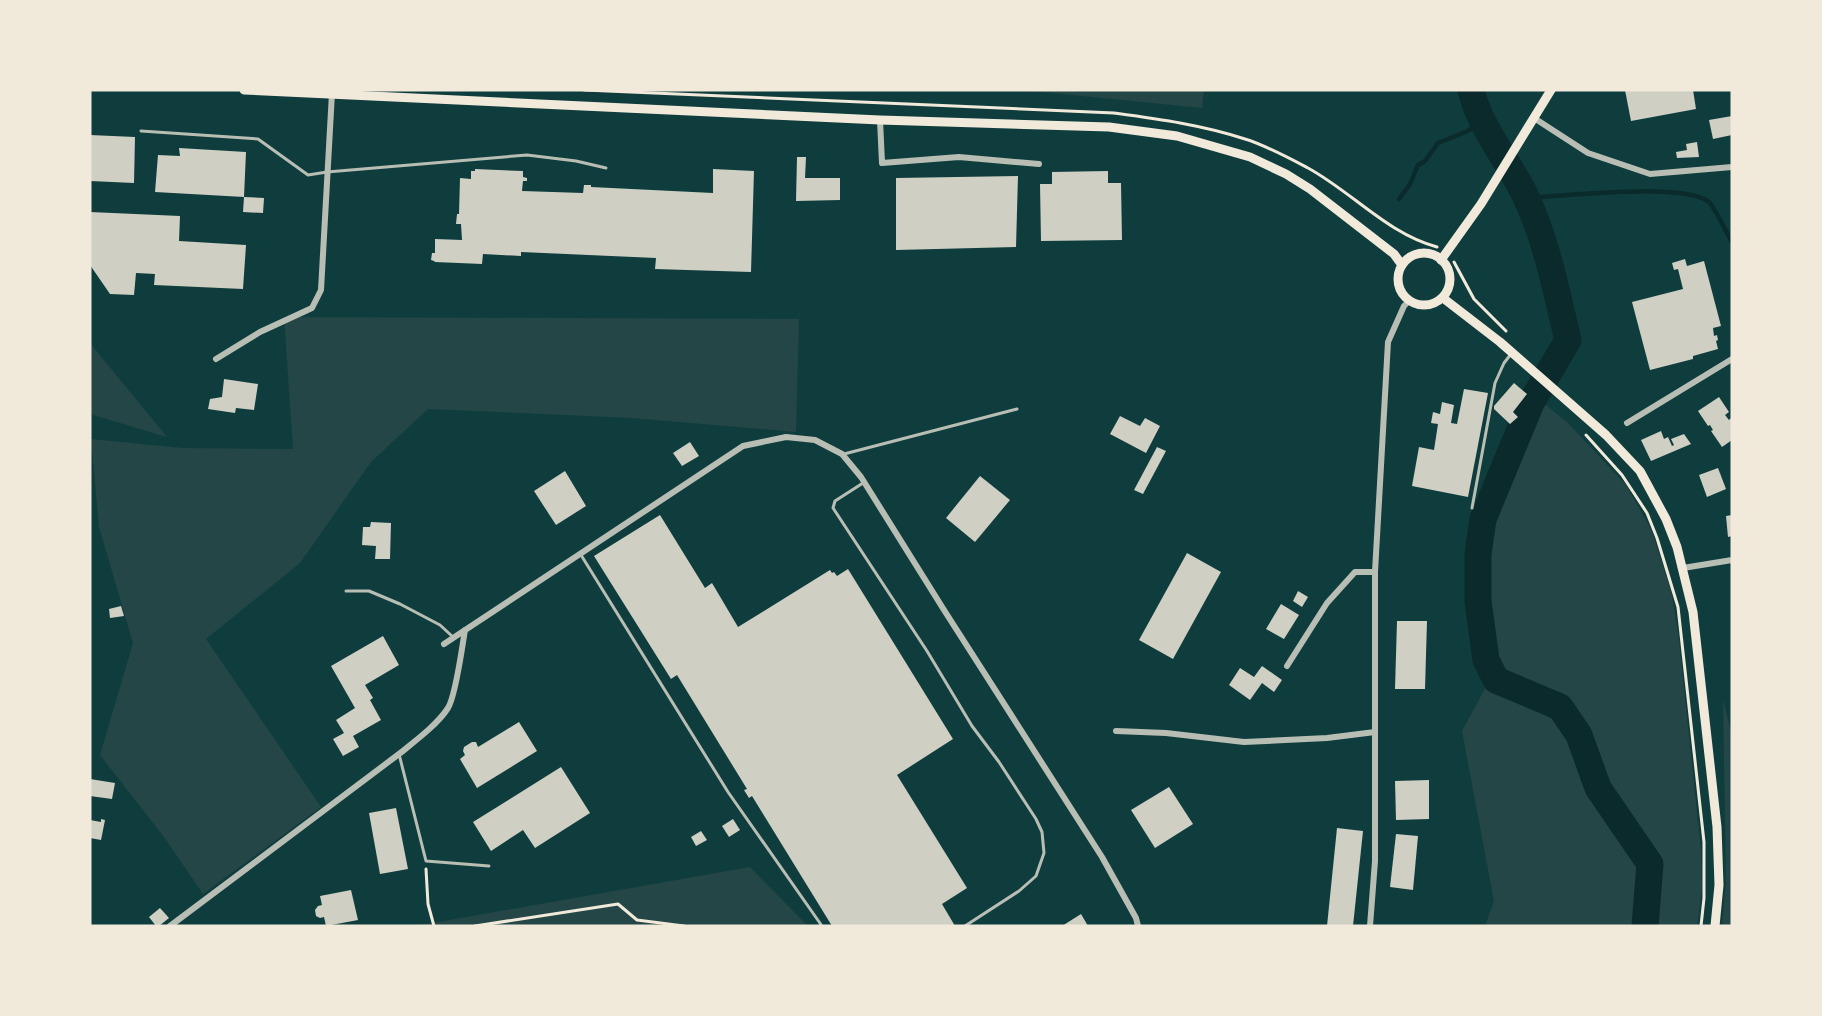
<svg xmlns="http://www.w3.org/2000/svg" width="1822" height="1016" font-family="'Asap Condensed',sans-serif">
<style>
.green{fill:#244646}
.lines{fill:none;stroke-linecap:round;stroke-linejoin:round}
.stream{stroke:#0a2a2b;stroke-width:4.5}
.river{stroke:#0a2a2b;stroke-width:27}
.building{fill:#cfcfc3}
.path{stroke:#f1e9da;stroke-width:3}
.service{stroke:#b8beb3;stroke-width:3}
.minor{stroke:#b8beb3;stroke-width:6}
.secondary{stroke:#f1e9da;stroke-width:9}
</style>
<rect width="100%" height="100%" fill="#0f3d3e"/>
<g class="green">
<path d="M1022,90H1204L1202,108Z"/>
<path d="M284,317L799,319L796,432L632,418L428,409L371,462L300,563L206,639L321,807L203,894L164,837L100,755L133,643L99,527L91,439L182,448L293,449Z"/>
<path d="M90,343L167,437L90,414Z"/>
<path d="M1530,392L1568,423L1626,485L1652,531L1672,595L1679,640L1701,851L1702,890L1697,926H1485L1494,901L1462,731L1488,683L1478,526Z"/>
<path d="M1723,700L1732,735V926H1722L1726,881Z"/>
<path d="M750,867L808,926H393L427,924Z"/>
</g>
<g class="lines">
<g class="stream">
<path d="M1526,198C1562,196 1684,182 1709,202C1715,208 1727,234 1732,242"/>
<path d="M1399,199L1410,184L1418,165L1425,161L1438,143L1468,131L1482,120"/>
</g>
<path class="river" d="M1471,90C1480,128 1508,160 1525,195C1547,241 1556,291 1568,340L1531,403L1483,519L1478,554V601L1486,660L1496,680L1560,707L1579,735L1598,788L1650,864L1645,926"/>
</g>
<g class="building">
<path d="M1625,90H1693L1696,109L1631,121Z"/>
<path d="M1732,116V135L1713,139L1709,120Z"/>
<path d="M90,135L135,137L134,183L90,181Z"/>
<path d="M1697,142L1699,157L1677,158L1676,152L1687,150L1686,144Z"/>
<path d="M179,148L246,152L244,197L155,192L158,155L180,156Z"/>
<path d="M797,157H806L805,178H840V200L796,201Z"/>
<path d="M475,169L523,171V177L527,178V181H523L522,191L583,193L584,185H591V187L713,193V169L754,171L751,272L655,269L656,258L521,252V256L483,254L482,264L435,262L434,261L431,260L432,253H435V239L462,240L461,224H456L457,214H459L460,178L471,179V171H475Z"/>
<path d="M1108,171V183H1121L1122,240L1041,241L1040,184H1052V172Z"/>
<path d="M1018,176L1016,247L896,250V178Z"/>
<path d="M244,197L264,198L263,213L243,212Z"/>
<path d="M90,212L180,216L179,241L246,245L243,289L154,285L155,274L136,273L134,295L110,294L90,265Z"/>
<path d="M1685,259L1687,266L1704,261L1721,326L1713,328L1714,336L1717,335L1718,340L1716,341L1718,349L1693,356V359L1650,370L1632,302L1683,289L1678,269L1674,270L1672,263Z"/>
<path d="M224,379L258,384L254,410L236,408L235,413L208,409L210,399L222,397Z"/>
<path d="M1514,383L1527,394L1513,412L1518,417L1510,424L1494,409V406Z"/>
<path d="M1464,389L1488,393L1468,497L1412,486L1419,447L1434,450L1438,424L1431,423L1433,412L1440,414L1442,402L1454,405L1451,423L1457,424Z"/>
<path d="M1719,397L1729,412L1725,415L1729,420L1732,417V440L1722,447L1711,431L1713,430L1710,425L1708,426L1698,411Z"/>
<path d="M1120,416L1140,426L1145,418L1160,426L1146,453L1110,434Z"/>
<path d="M1661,431L1664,439L1668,437L1672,446L1674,445L1671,439L1684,434L1691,444L1651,461L1641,440Z"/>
<path d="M690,442L699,456L682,466L673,453Z"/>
<path d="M1157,447L1166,451L1143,494L1134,490Z"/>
<path d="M1718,468L1726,489L1707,497L1699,475Z"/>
<path d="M565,471L586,506L556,525L534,491Z"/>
<path d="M980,476L1010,500L975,542L946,518Z"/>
<path d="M660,515L705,588L712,583L738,627L830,570L832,573L834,572L837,576L848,569L953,739L897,775L967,888L942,904L955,926H832L752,796L749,798L744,790L747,789L677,675L671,679L594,556Z"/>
<path d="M1732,515V536L1728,537L1726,516Z"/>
<path d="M371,522L391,523L390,559H375L376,546L362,545L363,527H370Z"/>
<path d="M1187,553L1221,572L1173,659L1139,640Z"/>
<path d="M1298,591L1308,597L1302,607L1293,601Z"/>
<path d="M1281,604L1299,615L1284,639L1266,629Z"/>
<path d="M121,606L124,616L110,618L109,609Z"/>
<path d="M1397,621H1427L1425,689H1395Z"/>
<path d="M383,636L399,665L365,685L373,698L370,700L381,720L353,736L359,747L343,756L333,739L344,733L336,720L355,708L331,666Z"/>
<path d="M1262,666L1282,680L1274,692L1262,683L1250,700L1229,685L1240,668L1254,677Z"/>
<path d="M519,722L537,751L477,788L460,759L465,755L463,751L464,747L472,742H476L478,747Z"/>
<path d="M561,767L590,813L535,848L523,830L491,851L473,822Z"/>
<path d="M90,779L115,783L112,799L90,796Z"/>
<path d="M1429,780V819L1396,820L1395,781Z"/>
<path d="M1169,787L1193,824L1155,848L1131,810Z"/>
<path d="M396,808L408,869L380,874L369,813Z"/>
<path d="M101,819L105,820L101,840L90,838V820L101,822Z"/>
<path d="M733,819L740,830L729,837L722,826Z"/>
<path d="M1337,828L1363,831L1353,926H1327Z"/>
<path d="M701,831L707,840L696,846L691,837Z"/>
<path d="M1396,834L1418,836L1413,890L1390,887Z"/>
<path d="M351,890L358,920L326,926L324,917L320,918L316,916L315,910L318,906L322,905L320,896Z"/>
<path d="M160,908L169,918L159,926H156L149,917Z"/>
<path d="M1081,914L1088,926H1062Z"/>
</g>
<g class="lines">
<g class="path">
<path d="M584,90L1114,113C1158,119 1203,125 1245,139C1265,145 1289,158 1308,168C1352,192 1388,234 1437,247"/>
<path d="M1454,262L1474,299L1506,331"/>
<path d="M1586,435L1622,475L1647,513L1657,538L1678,607L1704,842V898L1701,926"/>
<path d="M426,869L428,904L434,926"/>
<path d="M475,926L618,904L637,920L684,926"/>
</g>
<g class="service">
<path d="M141,131L258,139L308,175L327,172L527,155L576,161L606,168"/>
<path d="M844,454L1017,409"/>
<path d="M863,483L835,501L833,508L927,651L972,726L999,762L1036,819L1042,832L1044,853L1036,876L1019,891L965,926"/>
<path d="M1472,508L1495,383L1504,363L1511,354"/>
<path d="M581,555L728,792L822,926"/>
<path d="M346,591H369L400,604L440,625L453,637"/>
<path d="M399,754L426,861L489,866"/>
</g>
<g class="minor">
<path d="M1534,118L1588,153L1650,174L1732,167"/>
<path d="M880,120L882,163L959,157L1039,164"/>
<path d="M216,359L260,332L312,308L321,290L332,93"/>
<path d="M1627,423L1732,359"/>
<path d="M1683,568L1732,560"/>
<path d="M444,644L743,446L786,437L815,440L842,454L861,477L944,610L1102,857L1136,918L1138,926"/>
<path d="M1287,666L1327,603L1355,572H1375"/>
<path d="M1116,731L1166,733L1244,742L1327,738L1375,732"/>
<path d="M170,926L399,754C415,741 437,725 448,708C456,695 462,647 465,630"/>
<path d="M1370,926L1375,861V572L1388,342L1404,306L1409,301"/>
</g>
<g class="secondary">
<path d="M244,90L880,120L1109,127L1177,136L1250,157L1286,174L1310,189L1394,254L1402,265"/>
<circle cx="1424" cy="279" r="26"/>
<path d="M1441,260L1481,204L1551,90"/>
<path d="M1443,298L1500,342L1606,435L1640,471L1666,519L1677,547L1693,612L1717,827L1719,885L1715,926"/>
</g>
</g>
<rect width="1822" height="1016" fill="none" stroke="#f1e9da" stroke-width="183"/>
</svg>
